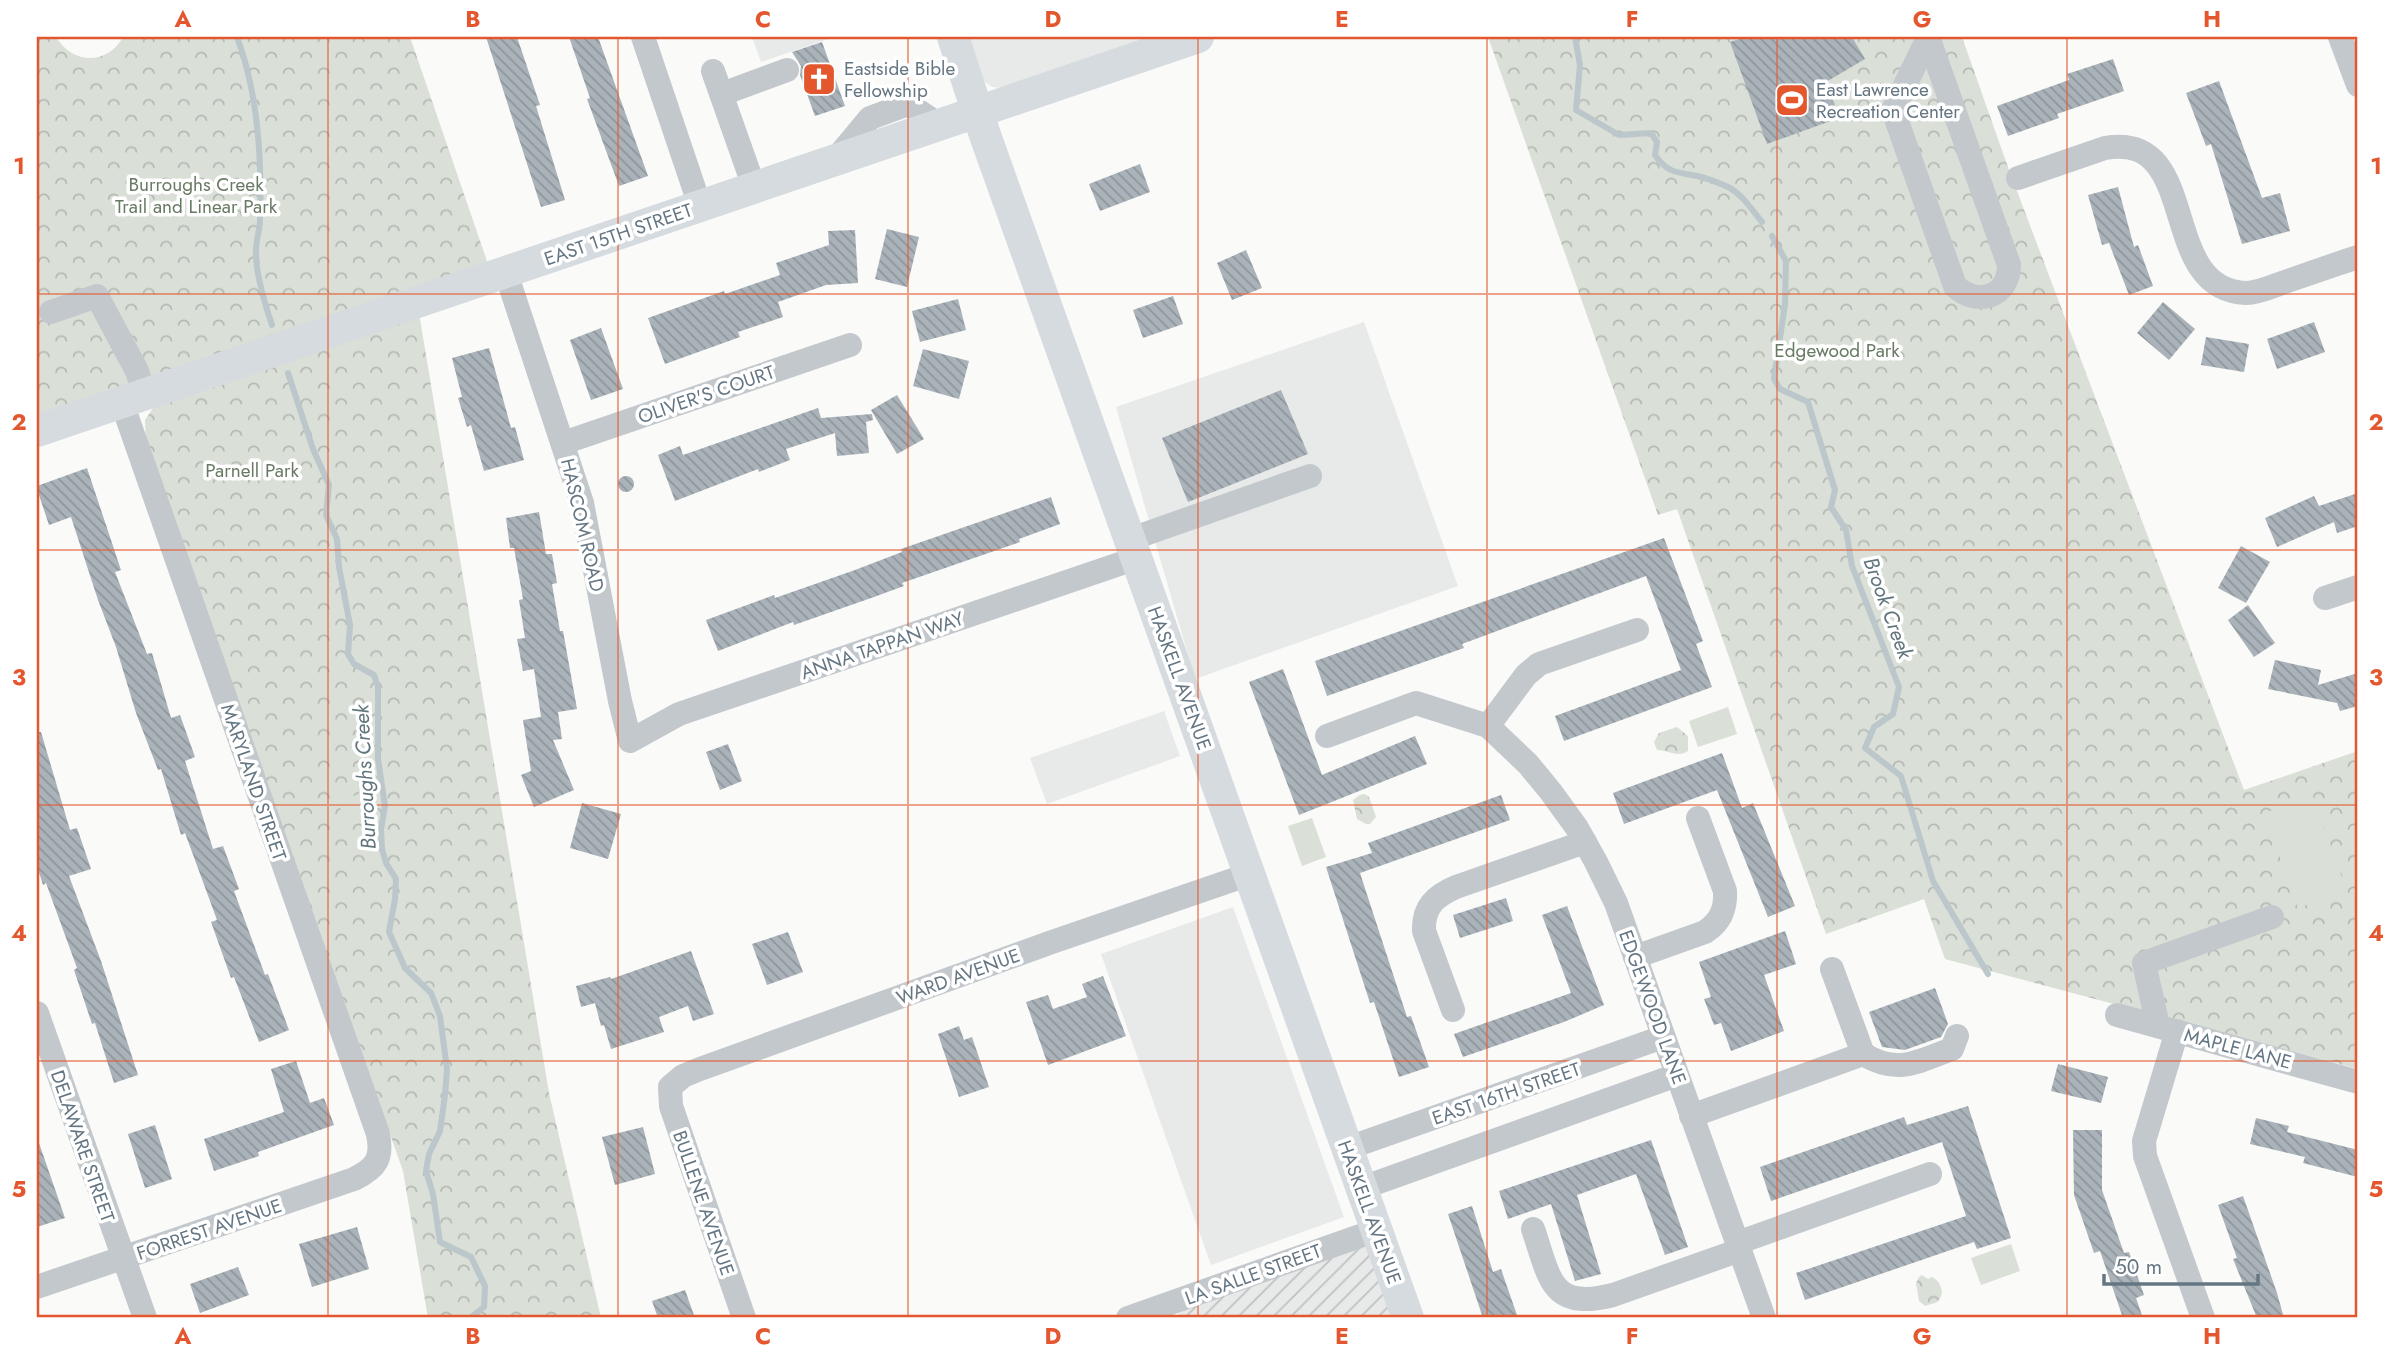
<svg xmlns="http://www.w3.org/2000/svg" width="2395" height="1355" font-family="Jost,sans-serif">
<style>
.built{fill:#e8e9e9}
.industrial{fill:url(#industrial-furrows)}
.forest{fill:url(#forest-crowns)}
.pitch{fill:#dadfd7}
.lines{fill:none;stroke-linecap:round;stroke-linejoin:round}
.stream{stroke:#bbc7cb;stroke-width:6}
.building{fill:url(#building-back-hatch)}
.minor{stroke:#c3c8cc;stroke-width:24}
.major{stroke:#d6dbdf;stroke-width:32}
.grid{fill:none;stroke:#e4572e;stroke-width:2;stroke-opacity:0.55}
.labels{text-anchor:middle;stroke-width:7;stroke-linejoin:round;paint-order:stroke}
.poi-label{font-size:19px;fill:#657683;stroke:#fff;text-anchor:start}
.park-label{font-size:19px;fill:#687a64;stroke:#fff}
.street-label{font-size:19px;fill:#657683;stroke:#fff}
.water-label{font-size:21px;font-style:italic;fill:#60757c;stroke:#fff}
.neatline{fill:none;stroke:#e4572e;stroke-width:2.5}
.grid-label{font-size:23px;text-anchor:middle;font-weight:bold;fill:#e4572e}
</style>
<defs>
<pattern id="industrial-furrows" width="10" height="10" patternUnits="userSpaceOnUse" patternTransform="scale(1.75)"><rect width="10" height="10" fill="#e8e9e9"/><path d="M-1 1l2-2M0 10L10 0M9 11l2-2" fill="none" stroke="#c0c1c2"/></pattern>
<pattern id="forest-crowns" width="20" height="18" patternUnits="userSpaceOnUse" patternTransform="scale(1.75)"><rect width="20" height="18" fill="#dadfd7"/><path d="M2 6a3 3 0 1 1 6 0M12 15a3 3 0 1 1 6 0" fill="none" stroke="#b4b9b4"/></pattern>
<pattern id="building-back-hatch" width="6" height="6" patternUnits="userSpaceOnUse" patternTransform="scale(1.75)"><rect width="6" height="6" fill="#aab3b9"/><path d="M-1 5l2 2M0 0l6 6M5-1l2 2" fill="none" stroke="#8e969c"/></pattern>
</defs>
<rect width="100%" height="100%" fill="#fafaf8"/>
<g class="built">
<path d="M752,37H834L761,62Z"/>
<path d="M966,37H1156L1005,88L992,87L982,80Z"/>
<path d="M1364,322L1458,586L1195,679L1116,407Z"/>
<path d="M1164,711L1180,756L1047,804L1030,758Z"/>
<path d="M1233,907L1344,1217L1211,1265L1101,954Z"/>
</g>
<path class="industrial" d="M1377,1230L1408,1318H1180L1175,1302Z"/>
<g class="forest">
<path d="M37,37H56C72,64 107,66 123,37H410L488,264L415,289L549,1093L601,1318H428L403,1171L146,442L145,420L153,408L37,417Z"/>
<path d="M1488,37H1962L2009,170L2244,790L2358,751V1069L1945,959L1924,899L1826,934L1677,509L1658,515Z"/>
<path d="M1677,727L1688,736V751C1678,758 1668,750 1657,750L1654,742L1659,733Z"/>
<path d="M1365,794L1369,797L1376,817L1370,824H1366L1357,819L1353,800L1360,795Z"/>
<path d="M1922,1275L1928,1279L1932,1277C1941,1281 1946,1295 1937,1302C1936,1303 1927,1305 1925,1306L1919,1301L1916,1283L1919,1277Z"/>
</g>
<g class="pitch">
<path d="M1728,707L1737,734L1698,747L1689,721Z"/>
<path d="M356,795L364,821L346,827L338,800Z"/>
<path d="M2313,796L2347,891L2298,908L2264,813Z"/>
<path d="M1312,818L1326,857L1302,866L1288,826Z"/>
<path d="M2011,1244L2020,1271L1981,1285L1971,1258Z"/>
</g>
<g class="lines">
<g class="stream">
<path d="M237,37C258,93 262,159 260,219C260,230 256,240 256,251C255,273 265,304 272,325"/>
<path d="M1575,37L1580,65L1576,110L1619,135L1651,133L1657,142L1655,155C1668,174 1678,172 1697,176C1707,178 1719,183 1728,187C1742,194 1752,210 1762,222"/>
<path d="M1772,236L1786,261L1785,304L1774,379L1780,389L1808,402L1835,490L1831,507L1846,530L1852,566L1899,687L1893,714L1874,727L1865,748L1901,776L1933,881L1988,974"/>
<path d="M288,373L313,449L329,485L326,515L337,539L339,567L350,625L348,654L354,664L374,675L378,687V759L385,806L381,829L382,849L386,863L396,879L395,899L389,932L405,968L431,993L440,1016L447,1069L445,1095L440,1131L429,1154L426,1171L433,1194L440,1242L471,1257L485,1286L484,1307L470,1318"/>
</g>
</g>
<g class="building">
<path d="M486,37H517L540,105L536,106L565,200L541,207Z"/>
<path d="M569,37H598L648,176L619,186L587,99L590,98Z"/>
<path d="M1746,37H1852L1865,59L1826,82L1839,118L1767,144L1730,42Z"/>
<path d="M822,42L845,106L815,116L800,75L801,66L792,52Z"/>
<path d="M2113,59L2124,91L2057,114L2059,118L2008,136L1997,106L2069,80L2067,74Z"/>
<path d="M2219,81L2262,198L2280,193L2290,231L2242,244L2211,144L2206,146L2186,93Z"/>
<path d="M1140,164L1150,192L1100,211L1089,184Z"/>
<path d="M2118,187L2134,247L2138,245L2153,286L2129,295L2109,243L2102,245L2088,195Z"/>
<path d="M887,229L919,237L907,287L875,279Z"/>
<path d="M855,230L858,283L826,285L778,302L783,317L738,332L740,337L665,364L648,318L724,291L725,294L780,275L776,263L829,245L828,231Z"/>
<path d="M1246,250L1262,288L1232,300L1217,263Z"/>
<path d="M1173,296L1183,324L1143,338L1133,310Z"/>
<path d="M958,299L966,330L920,342L912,311Z"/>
<path d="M2163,302L2195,329L2169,360L2137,333Z"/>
<path d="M2314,322L2325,352L2277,369L2267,339Z"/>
<path d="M601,328L623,389L591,400L570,340Z"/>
<path d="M2206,337L2249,344L2244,372L2201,365Z"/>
<path d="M489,348L511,428L515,427L524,460L484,471L471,425L467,427L458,398L462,397L452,358Z"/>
<path d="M923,349L969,361L959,399L913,386Z"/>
<path d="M1281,390L1308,454L1188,502L1162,438Z"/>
<path d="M897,395L924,439L897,454L871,410Z"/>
<path d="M818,408L821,418L872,414L873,420L866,422L869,453L837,456L835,433L786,449L790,460L759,472L758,469L675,501L658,455L680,446L683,455Z"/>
<path d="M87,468L121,570L115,572L147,654L152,653L171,718L180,715L195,757L185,761L213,849L223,846L239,889L234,891L265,975L268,974L289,1030L259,1042L234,977L231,978L211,922L217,920L185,833L181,835L161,769L158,770L136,713L116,647L98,600L71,517L49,525L37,489V486Z"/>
<circle cx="626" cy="484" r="8"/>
<path d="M2358,493V526L2337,533L2334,522L2277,547L2265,518L2314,496L2319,506Z"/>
<path d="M1051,497L1060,524L1019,539L1020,542L902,583L904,586L874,597L794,625L793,622L718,651L706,620L774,595L775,598L855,570L902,552L901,549Z"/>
<path d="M539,512L546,554H552L557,583L552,584L560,631H563L577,709L558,712L562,739L553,740L574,790L534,807L521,775L531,771L523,720L541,717L534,669L523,671L517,639L525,638L519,600L523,599L514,548H510L506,518Z"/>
<path d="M1664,538L1703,641L1696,644L1712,687L1564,741L1555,716L1681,670L1646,576L1462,644L1464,648L1327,696L1315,661Z"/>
<path d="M2241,546L2270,562L2246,603L2218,588Z"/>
<path d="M2248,605L2275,643L2254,657L2228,620Z"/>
<path d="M2275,660L2321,670L2318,685L2358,673V706L2340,711L2337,703L2268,689Z"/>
<path d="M1283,669L1322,775L1415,736L1427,764L1299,815L1249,682Z"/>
<path d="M37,732H41L70,830L77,828L91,869L69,876L101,961L138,1075L114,1083L95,1023L92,1024L74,970L77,968L46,883L43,885L37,866Z"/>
<path d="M728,744L742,781L720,790L706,752Z"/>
<path d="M1722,753L1742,808L1753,803L1795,906L1768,917L1717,790L1624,824L1613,793Z"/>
<path d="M1501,795L1510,820L1360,873L1407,1017L1411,1016L1429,1067L1399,1077L1374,1002L1370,1003L1326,867L1372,853L1368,843Z"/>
<path d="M582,803L621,814L608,859L570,848Z"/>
<path d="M1506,898L1513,921L1460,938L1453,915Z"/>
<path d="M1567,906L1604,1005L1564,1022L1463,1057L1454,1034L1571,993L1542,915Z"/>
<path d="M1785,931L1796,964L1764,975L1784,1031L1731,1051L1721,1023L1714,1025L1704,999L1711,997L1699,962Z"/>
<path d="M788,932L803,972L767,985L752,944Z"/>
<path d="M691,951L714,1014L693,1021L688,1006L659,1017L664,1032L611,1049L604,1025L601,1026L595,1003L581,1007L576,986L610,977L611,979Z"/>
<path d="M1103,976L1126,1036L1048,1065L1026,1002L1048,995L1053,1009L1087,997L1082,984Z"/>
<path d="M1935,988L1948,1024L1941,1037L1905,1050L1882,1047L1869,1012Z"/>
<path d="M959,1026L964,1040L972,1037L989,1087L959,1097L938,1034Z"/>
<path d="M296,1061L310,1103L324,1098L334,1125L258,1152L259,1156L214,1171L204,1139L284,1112L271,1069Z"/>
<path d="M2058,1064L2108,1077L2101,1103L2051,1091Z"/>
<path d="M1968,1106L2011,1238L1977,1249L1974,1242L1805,1300L1796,1273L1966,1216L1942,1142L1771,1201L1760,1167L1904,1117L1907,1125Z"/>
<path d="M2256,1118L2289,1126L2287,1132L2358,1150V1177L2303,1163L2305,1157L2250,1144Z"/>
<path d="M155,1125L172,1179L145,1188L128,1134Z"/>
<path d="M643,1127L655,1174L615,1185L602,1137Z"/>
<path d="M2073,1130H2102V1190L2124,1253L2129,1252L2144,1295L2136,1298L2143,1318H2123L2100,1251L2094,1253L2074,1195Z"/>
<path d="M1651,1140L1688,1247L1665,1255L1636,1174L1577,1195L1601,1274L1575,1281L1551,1204L1508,1219L1499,1191Z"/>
<path d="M39,1143L65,1218L37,1227V1144Z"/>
<path d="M2243,1196L2277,1293L2284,1318H2257L2233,1259L2237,1258L2218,1205Z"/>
<path d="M1472,1206L1493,1272L1501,1269L1518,1318H1483L1448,1214Z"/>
<path d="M357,1227L369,1269L312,1287L299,1244Z"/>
<path d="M238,1267L249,1295L200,1313L190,1284Z"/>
<path d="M685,1290L695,1318H658L652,1301Z"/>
</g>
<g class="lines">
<g class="minor">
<path d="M643,37L700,206"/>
<path d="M1928,37L2009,265C2009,297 1977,307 1955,286L1893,110L1928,38"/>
<path d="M2340,37L2358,85"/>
<path d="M713,71L754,187"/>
<path d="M722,94L787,70"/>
<path d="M836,159L870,118L908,104L938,124"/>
<path d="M2018,178L2105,148C2203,131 2156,290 2246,293C2258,293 2271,287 2282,283C2308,274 2333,265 2358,257"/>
<path d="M506,273L582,503L620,701L630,741L679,714L1137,558"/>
<path d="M51,312L97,296L137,371L145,395"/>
<path d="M563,443L850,345"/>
<path d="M1131,539L1310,476"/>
<path d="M2325,598L2358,587"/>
<path d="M1488,726L1526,675L1539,664L1637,630"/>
<path d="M1327,736L1416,703L1488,726L1528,764L1551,792L1577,828L1596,862L1616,903L1764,1318"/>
<path d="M1635,957L1705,932C1720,922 1726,910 1725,891L1698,818"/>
<path d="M1453,1010L1424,931C1423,907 1435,896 1456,887L1585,842"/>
<path d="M37,1013L145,1318"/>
<path d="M2117,1015L2358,1082"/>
<path d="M2158,1026L2144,963L2272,917"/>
<path d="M2177,1031L2144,1141L2145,1156L2203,1318"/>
<path d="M1863,1054C1898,1075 1916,1062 1952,1049L1957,1036"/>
<path d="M1691,1116L1863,1054L1832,969"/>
<path d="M1348,1148L1663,1037"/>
<path d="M1362,1188L1677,1075"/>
<path d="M1533,1229C1550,1278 1550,1311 1613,1295L1740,1250"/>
<path d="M1737,1243L1930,1174"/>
<path d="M37,1287L354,1179C376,1168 383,1159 378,1134L122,403"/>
<path d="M744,1318L671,1106L670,1087L683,1076L700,1069L1052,942L1250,874"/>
<path d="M1128,1318L1377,1230"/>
</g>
<g class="major">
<path d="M953,37L985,135L1408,1318"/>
<path d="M37,431L1198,37"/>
</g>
</g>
<path class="grid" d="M328,37V1318M618,37V1318M908,37V1318M1198,37V1318M1487,37V1318M1777,37V1318M2067,37V1318M37,294H2358M37,550H2358M37,805H2358M37,1061H2358"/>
<defs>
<g id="church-square" transform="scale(1.75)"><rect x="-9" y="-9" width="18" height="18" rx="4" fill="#e4572e" stroke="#fff"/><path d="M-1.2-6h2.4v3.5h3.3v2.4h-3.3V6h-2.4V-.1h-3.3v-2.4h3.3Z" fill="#fff"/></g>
<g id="stadium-square" transform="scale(1.75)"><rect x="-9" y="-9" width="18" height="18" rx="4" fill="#e4572e" stroke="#fff"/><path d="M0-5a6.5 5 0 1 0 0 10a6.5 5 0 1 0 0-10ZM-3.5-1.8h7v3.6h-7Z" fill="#fff"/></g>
</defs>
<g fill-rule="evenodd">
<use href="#church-square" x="819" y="79"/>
<use href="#stadium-square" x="1792" y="100"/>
</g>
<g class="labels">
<g class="poi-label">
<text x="844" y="75">Eastside Bible<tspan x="844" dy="22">Fellowship</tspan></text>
<text x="1816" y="96">East Lawrence<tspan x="1816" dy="22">Recreation Center</tspan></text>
</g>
<g class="park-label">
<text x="196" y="191">Burroughs Creek<tspan x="196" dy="22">Trail and Linear Park</tspan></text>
<text x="1837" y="357">Edgewood Park</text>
<text x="252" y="477">Parnell Park</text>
</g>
<g class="street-label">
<text transform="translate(618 234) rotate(-19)" y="7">EAST 15TH STREET</text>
<text transform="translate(706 394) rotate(-19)" y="7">OLIVER'S COURT</text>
<text transform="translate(583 525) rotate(77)" y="7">HASCOM ROAD</text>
<text transform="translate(882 645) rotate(-19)" y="7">ANNA TAPPAN WAY</text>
<text transform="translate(1180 678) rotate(70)" y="7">HASKELL AVENUE</text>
<text transform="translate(254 782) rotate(71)" y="7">MARYLAND STREET</text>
<text transform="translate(958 976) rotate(-20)" y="7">WARD AVENUE</text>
<text transform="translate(1653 1007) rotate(70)" y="7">EDGEWOOD LANE</text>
<text transform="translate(2238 1048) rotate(15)" y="7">MAPLE LANE</text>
<text transform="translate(1506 1093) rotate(-19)" y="7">EAST 16TH STREET</text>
<text transform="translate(83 1146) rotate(71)" y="7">DELAWARE STREET</text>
<text transform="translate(704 1203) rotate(71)" y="7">BULLENE AVENUE</text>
<text transform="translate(1370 1212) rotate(70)" y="7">HASKELL AVENUE</text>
<text transform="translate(209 1229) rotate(-19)" y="7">FORREST AVENUE</text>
<text transform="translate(1253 1274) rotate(-20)" y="7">LA SALLE STREET</text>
</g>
<g class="water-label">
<text transform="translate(1888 608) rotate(70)" y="7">Brook Creek</text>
<text transform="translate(365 777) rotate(-93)" y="7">Burroughs Creek</text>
</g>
</g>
<rect width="2395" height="1355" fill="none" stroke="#ffffff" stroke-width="77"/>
<path d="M2104 1274v10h154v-10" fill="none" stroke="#657683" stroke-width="3.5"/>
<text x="2115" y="1274" font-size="21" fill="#657683" stroke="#ffffff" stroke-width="5" paint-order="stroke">50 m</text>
<rect x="38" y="38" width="2318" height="1278" class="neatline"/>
<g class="grid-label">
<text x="183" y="27">A</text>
<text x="473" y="27">B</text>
<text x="763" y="27">C</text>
<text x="1053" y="27">D</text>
<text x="1342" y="27">E</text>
<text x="1632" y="27">F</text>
<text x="1922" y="27">G</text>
<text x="2212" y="27">H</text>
<text x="19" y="174">1</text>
<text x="2376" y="174">1</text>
<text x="19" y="430">2</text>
<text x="2376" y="430">2</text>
<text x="19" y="685">3</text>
<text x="2376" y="685">3</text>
<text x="19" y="941">4</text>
<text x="2376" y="941">4</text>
<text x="19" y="1197">5</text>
<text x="2376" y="1197">5</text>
<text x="183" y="1344">A</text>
<text x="473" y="1344">B</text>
<text x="763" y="1344">C</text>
<text x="1053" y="1344">D</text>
<text x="1342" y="1344">E</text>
<text x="1632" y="1344">F</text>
<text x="1922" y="1344">G</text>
<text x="2212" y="1344">H</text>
</g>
</svg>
